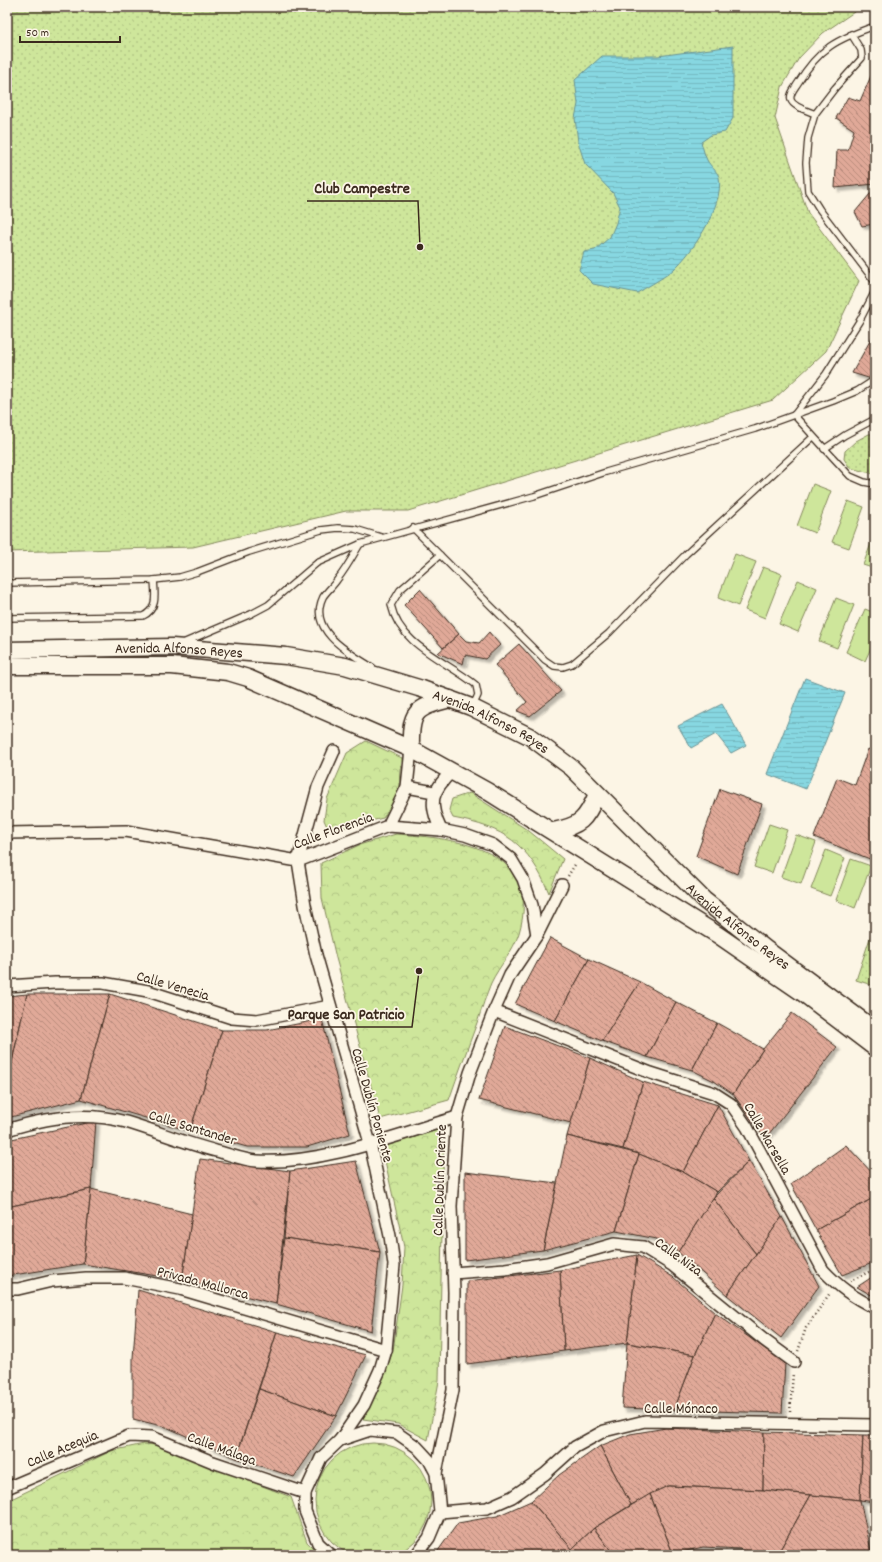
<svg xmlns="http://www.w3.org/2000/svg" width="882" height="1562" font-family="Dekko,sans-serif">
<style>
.grass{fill:url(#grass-dots);stroke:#84885c}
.forest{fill:url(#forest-crowns);stroke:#84885c}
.pitch{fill:#cee69b;stroke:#84885c}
.water{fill:url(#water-rules);stroke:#699293}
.building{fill:url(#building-back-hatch);stroke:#3b2a1e;filter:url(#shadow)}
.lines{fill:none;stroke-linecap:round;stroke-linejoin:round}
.service-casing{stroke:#3b2a1e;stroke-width:8}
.minor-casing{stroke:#3b2a1e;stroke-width:14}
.secondary-casing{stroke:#3b2a1e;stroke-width:19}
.path{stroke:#3b2a1e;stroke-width:2.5;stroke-dasharray:1 3;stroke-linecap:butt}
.service{stroke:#fcf5e5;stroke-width:5.5}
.minor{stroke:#fcf5e5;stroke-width:11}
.secondary{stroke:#fcf5e5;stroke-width:16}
.labels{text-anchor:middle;stroke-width:3.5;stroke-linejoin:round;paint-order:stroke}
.street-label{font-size:15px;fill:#3b2a1e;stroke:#fcf5e5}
.leader{fill:none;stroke:#3b2a1e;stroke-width:1.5}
.callout-dot{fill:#3b2a1e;stroke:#fcf5e5;stroke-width:1.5}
.callout-label{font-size:16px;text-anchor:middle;font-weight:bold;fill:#3b2a1e;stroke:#fcf5e5;stroke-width:3.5;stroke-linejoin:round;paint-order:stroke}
</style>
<defs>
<pattern id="grass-dots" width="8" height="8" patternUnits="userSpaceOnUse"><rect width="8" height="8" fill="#cee69b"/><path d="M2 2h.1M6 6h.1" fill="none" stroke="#b2c585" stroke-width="1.8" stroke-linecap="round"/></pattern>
<pattern id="forest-crowns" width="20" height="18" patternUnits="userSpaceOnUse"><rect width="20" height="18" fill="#cee69b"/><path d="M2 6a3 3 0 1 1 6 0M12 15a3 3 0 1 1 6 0" fill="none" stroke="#b2c585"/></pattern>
<pattern id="water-rules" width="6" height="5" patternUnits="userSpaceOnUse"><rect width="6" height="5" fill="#87d7e1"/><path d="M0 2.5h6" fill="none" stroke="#75b9c1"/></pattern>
<pattern id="building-back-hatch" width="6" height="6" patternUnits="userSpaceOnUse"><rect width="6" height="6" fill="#e0a998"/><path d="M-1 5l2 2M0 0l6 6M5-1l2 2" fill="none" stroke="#b78a7b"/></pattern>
<filter id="shadow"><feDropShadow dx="3.5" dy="3.5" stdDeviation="1" flood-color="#0004"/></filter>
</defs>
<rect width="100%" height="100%" fill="#fcf5e5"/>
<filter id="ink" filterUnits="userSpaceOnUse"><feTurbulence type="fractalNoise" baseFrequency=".025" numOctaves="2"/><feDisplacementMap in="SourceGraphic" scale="8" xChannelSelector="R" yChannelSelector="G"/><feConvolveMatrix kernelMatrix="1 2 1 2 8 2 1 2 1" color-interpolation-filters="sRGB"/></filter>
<g filter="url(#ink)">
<g class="grass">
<path d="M7,7H875L857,10L823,33L799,58L782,87L775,118L808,213L859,281L826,351L773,400L408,511H346L193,547L7,552Z"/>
<path d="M869,434H875V474L850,468L844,459L845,451L856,441Z"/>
<path d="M875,923V986L856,980Z"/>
</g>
<g class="forest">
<path d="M366,741L402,758L399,796L383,818L329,831L324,820L327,799L347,753Z"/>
<path d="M470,793L529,831L563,859L549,893C528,843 505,828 453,818L449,810L452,799Z"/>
<path d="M396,834C457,838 544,849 519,933C513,952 499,966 491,983C486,995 482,1008 478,1020C468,1047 458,1074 449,1100L380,1119L336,958L322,898L321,863L359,845Z"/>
<path d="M444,1128L439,1381L428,1440L398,1424L363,1419L379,1385L393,1351L402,1285L404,1247L382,1147Z"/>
<circle cx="373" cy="1501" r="58"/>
<path d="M144,1444L156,1445L291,1497L307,1542L320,1555H7V1501L111,1451Z"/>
</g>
<g class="pitch">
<path d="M813,484L831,491L815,533L797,526Z"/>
<path d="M848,501L864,507L849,548L832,542Z"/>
<path d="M875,533V569L863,565Z"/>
<path d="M735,554L756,562L738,606L718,598Z"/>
<path d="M763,567L782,574L765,618L745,610Z"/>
<path d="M798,580L817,588L798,632L779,624Z"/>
<path d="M836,598L854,605L837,648L819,641Z"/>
<path d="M865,609L875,613V639L865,661L846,652Z"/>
<path d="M769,824L787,830L772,873L754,867Z"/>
<path d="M796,835L816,842L801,884L781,877Z"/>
<path d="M826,850L845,858L830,896L811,889Z"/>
<path d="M851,859L871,866L855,908L836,900Z"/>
</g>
<g class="water">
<path d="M733,46V118L725,132L711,135L701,142C703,148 704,154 707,160C710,166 717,171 719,177C725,205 690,258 668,274C658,281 647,287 637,293L593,284L579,270L584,252L595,250L610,237L616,223L620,207L613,193L585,164L578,142L575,118L578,104L575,80L602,56H658Z"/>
<path d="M805,678L845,693L806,789L767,774Z"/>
<path d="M722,704L746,745L731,753L716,734L691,748L678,726Z"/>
</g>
<g class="building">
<path d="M871,76L875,90V184L835,188L837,150H848L854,130L836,118L848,97L860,101Z"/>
<path d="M875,188V224L862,226L855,212Z"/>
<path d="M875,332V380L852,373Z"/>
<path d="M420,589L459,634L443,648L404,605Z"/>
<path d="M489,632L500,645L485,659L465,655L463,664L438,653L459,634L466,641L479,643Z"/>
<path d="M519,644L561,691L530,716L517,711L527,702L495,665Z"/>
<path d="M868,749L875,752V861L814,837L837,778L855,785Z"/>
<path d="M720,789L762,804L737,874L696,856Z"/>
<path d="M550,938L589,959L555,1021L515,1004Z"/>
<path d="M589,959L640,982L602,1041L555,1021Z"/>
<path d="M640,982L676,1002L647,1057L602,1041Z"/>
<path d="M27,994L9,1075L7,1076V996Z"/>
<path d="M27,994H110L81,1099L7,1118V1085Z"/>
<path d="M110,994L222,1030L190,1131L81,1099Z"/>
<path d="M676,1002L717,1023L692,1070L647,1057Z"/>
<path d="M792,1013L837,1047L765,1139L733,1094L763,1049Z"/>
<path d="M322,1019L350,1134L307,1147H247L190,1131L222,1030H267Z"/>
<path d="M717,1023L763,1049L733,1094L714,1081L692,1070Z"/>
<path d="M505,1026L590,1058L571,1123L479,1100Z"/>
<path d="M590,1058L643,1082L623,1149L567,1136Z"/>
<path d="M643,1082L718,1105L683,1172L639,1154L623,1149Z"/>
<path d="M718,1105L749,1161L717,1192L683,1172Z"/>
<path d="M96,1121L91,1189L7,1207V1140Z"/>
<path d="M567,1136L639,1154L616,1231L543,1250Z"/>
<path d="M846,1145L875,1176V1197L816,1230L791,1184Z"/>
<path d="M639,1154L683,1172L717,1192L678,1252L657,1239L616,1231Z"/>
<path d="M200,1159L290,1171L276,1304L182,1280Z"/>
<path d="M356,1161L380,1252L284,1238L290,1171Z"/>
<path d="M749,1161L782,1217L756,1254L713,1198Z"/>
<path d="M465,1172L557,1183L543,1250L465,1260Z"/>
<path d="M91,1189L192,1214L182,1280L83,1264Z"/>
<path d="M91,1189L83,1264L7,1276V1207Z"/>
<path d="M875,1197V1262L842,1275L816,1230Z"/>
<path d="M713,1198L756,1254L727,1295L678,1252Z"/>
<path d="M782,1217L819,1286L781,1338L727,1295Z"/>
<path d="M284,1238L380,1252L371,1331L276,1304Z"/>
<path d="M637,1255L673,1277L715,1313L695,1355L627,1343Z"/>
<path d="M637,1255L627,1343L564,1351L560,1270Z"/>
<path d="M560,1270L564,1351L467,1364V1281Z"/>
<path d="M875,1275V1297L857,1287Z"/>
<path d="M138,1290L277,1332L236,1458L166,1427L133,1419V1358Z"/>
<path d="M715,1313L785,1363L782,1413L674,1410L695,1355Z"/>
<path d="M277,1332L366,1355L336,1416L259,1389Z"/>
<path d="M627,1343L695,1355L674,1410L622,1408Z"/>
<path d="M259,1389L336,1416L294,1477L236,1458Z"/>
<path d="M666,1428L764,1432L763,1490L668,1486L631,1505L600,1446L630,1434Z"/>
<path d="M764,1432L863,1435L860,1500L763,1490Z"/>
<path d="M863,1435H875V1502L860,1500Z"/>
<path d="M600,1446L631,1505L594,1528L572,1549L531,1501L559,1475Z"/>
<path d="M668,1486L763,1490L811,1495L777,1555H751L740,1549L703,1547L673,1554L650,1494Z"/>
<path d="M650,1494L673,1554L614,1555L594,1528Z"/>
<path d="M811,1495L860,1500L872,1555H777Z"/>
<path d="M531,1501L572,1549L567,1555H435L458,1523L497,1516Z"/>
<path d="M594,1528L614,1555H567L572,1549Z"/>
</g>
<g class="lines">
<g class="service-casing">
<g id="service">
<path d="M875,26C837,39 819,48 798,83C795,88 789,94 791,100C793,107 809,111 815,114L808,138L806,163L808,191L820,210L875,282"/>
<path d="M815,114L835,88L862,58L861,50L851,34"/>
<path d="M794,415L826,374L860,320L875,291"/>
<path d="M794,415L850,476L864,482L875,484"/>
<path d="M824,449L845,435L875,419"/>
<path d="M413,528L545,660L554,666L563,667L572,664L609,633L686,554L813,437"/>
<path d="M360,544C353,556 346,569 337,580C333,586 327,591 323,597C307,630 349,653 372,667"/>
<path d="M440,555L400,590L391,605C400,646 447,661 476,685L478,695L473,706"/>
<path d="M7,583L154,580L180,577L197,572L249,552L321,530L338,528L355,529L381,537"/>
<path d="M7,618L143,616C158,609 155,594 154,580"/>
<path d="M183,643L251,614L268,605L317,563L360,544L534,496L606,472L755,429L833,401L857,391L871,382"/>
</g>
</g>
<g class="minor-casing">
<g id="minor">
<path d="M334,751L318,787L298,861L305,905L316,955L370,1143L390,1236L394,1265L386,1350L380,1370L364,1405L340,1440"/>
<path d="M407,787L434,792"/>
<path d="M388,826L407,787L411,749"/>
<path d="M441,830C428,803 431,792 452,771"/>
<path d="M7,833L126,831L298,861L388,826L441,830L465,835L493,845L511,859L523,879L532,905L537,935"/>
<path d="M7,986L55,983H103L148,991L232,1018L257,1020L330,1006"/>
<path d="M494,1011L651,1073L714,1093L731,1104L747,1127L823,1270C840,1288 853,1297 875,1308"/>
<path d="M7,1130C46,1117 86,1111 126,1122C156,1131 185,1143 216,1151C229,1154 243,1160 257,1161C320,1165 397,1135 457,1117"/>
<path d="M453,1273L505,1269L547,1263L614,1244L643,1247L672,1265L764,1340L794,1362"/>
<path d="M7,1289H18L52,1281L86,1278H124L180,1289L386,1350"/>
<path d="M436,1473L453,1390L454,1292L451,1206L457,1117L470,1073L494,1011L510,975L537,935L562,885"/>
<path d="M7,1488L129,1436L152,1437L213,1462L305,1493"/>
<path d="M440,1512L487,1508L512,1497L545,1474L575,1447L604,1431L645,1421L875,1425"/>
<path d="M331,1555L318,1543L305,1511V1493L321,1458L340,1440L370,1430L397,1433L417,1447L429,1460L436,1473L440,1512L429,1538L416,1555"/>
</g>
</g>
<g class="secondary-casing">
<g id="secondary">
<path id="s1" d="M7,650L172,647L286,656L345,666L422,689L471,707L529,736L572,768L704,900L767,950L875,1030"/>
<path d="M7,666H172L228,672L248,678L411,749L487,791L718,935L804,994L875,1048"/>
<path d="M411,749C410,711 415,708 450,699"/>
<path d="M553,831C580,826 586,820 597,794"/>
</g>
</g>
<g class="path">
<path d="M568,876L576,863"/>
<path d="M850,1281L875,1269"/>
<path d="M798,1351L806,1328L830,1293"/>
<path d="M790,1412L793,1373"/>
</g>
<use href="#service" class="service"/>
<use href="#minor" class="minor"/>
<use href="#secondary" class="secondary"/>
</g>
</g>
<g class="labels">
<g class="street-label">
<text dy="5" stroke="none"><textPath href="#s1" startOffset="172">Avenida Alfonso Reyes</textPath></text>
<text dy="5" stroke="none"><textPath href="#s1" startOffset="496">Avenida Alfonso Reyes</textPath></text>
<text transform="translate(333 830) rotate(-20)" y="5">Calle Florencia</text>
<text dy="5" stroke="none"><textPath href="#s1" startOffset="820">Avenida Alfonso Reyes</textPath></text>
<text transform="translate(173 985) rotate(16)" y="5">Calle Venecia</text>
<text transform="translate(373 1105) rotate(74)" y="5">Calle Dublín Poniente</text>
<text transform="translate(193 1127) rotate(17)" y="5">Calle Santander</text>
<text transform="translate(768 1138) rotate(60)" y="5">Calle Marsella</text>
<text transform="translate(439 1180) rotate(-88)" y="5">Calle Dublín Oriente</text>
<text transform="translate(679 1256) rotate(36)" y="5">Calle Niza</text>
<text transform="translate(203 1282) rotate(15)" y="5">Privada Mallorca</text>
<text x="681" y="1413">Calle Mónaco</text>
<text transform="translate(62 1448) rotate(-23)" y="5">Calle Acequia</text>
<text transform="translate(222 1448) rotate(20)" y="5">Calle Málaga</text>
</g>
</g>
<path class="leader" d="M420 247L418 201H307M419 971L412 1027H279"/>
<g class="callout-dot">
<circle cx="420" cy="247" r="4"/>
<circle cx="419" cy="971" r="4"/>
</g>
<g class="callout-label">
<text x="362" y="193">Club Campestre</text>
<text x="346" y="1019">Parque San Patricio</text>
</g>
<rect width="882" height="1562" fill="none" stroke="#fcf5e5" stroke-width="24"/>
<rect x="12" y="12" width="858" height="1538" fill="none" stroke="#3b2a1e" stroke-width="1.5" filter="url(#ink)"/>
<path d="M20 36v6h100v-6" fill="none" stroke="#3b2a1e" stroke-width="2"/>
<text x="26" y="36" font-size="12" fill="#3b2a1e" stroke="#fcf5e5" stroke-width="3" paint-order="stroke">50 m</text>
</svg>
